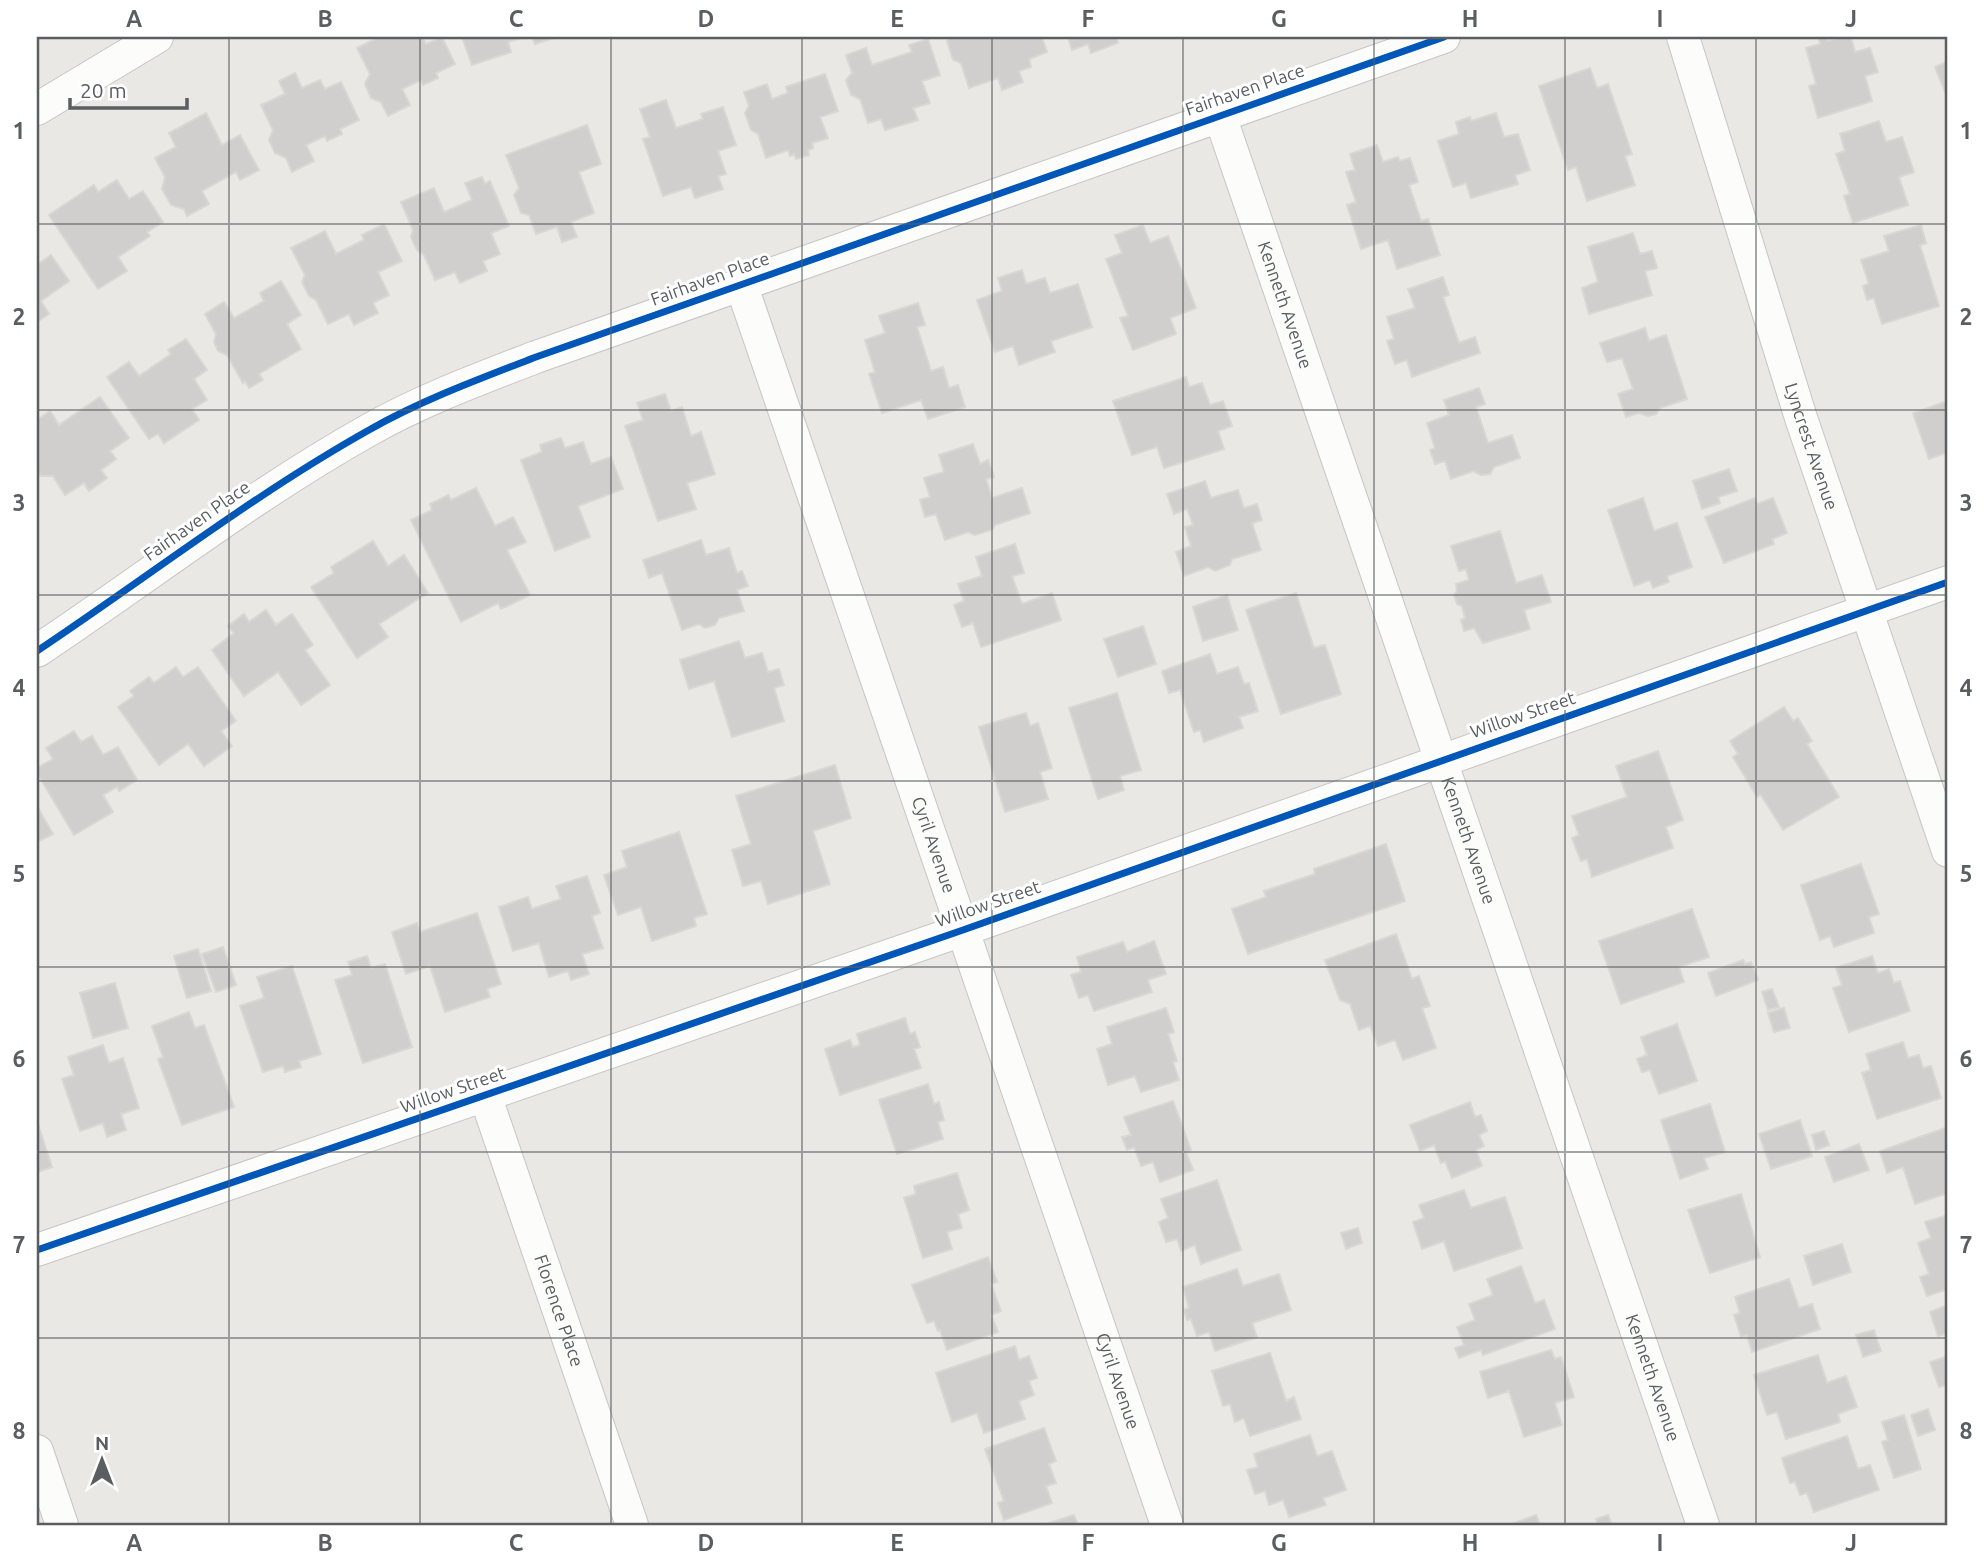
<svg xmlns="http://www.w3.org/2000/svg" width="1985" height="1562" font-family="Ubuntu,sans-serif">
<style>
.building{fill:#d0cfcd;stroke:#d9d7d4;stroke-width:2}
.lines{fill:none;stroke-linecap:round;stroke-linejoin:round}
.minor-casing{stroke:#c5c5c5;stroke-width:34}
.minor{stroke:#fcfcfb;stroke-width:32}
.cycleway-casing{stroke:#fff;stroke-width:11}
.cycleway{stroke:#0057b8;stroke-width:7}
.grid{fill:none;stroke:#5a5e61;stroke-width:2;stroke-opacity:0.55}
.labels{text-anchor:middle;stroke-width:6;stroke-linejoin:round;paint-order:stroke}
.street-label{font-size:18px;fill:#5a5e61;stroke:#fff}
.neatline{fill:none;stroke:#5a5e61;stroke-width:2.5}
.grid-label{font-size:23px;text-anchor:middle;font-weight:bold;fill:#5a5e61}
</style>
<rect width="100%" height="100%" fill="#eae8e4"/>
<g class="building">
<path d="M379,37H422L426,44L442,37L455,64L436,73L438,78L423,85L421,80L402,89L410,105L388,116L381,102L371,98L365,84L370,74L357,48Z"/>
<path d="M462,37H525L508,42L511,52L472,65Z"/>
<path d="M532,37H557L535,44Z"/>
<path d="M950,37H1042L1047,52L1029,59L1031,67L1019,71L1023,82L1002,90L998,78L969,88L961,63L953,60L947,41Z"/>
<path d="M1068,37H1116L1118,43L1091,53L1088,44L1072,50Z"/>
<path d="M1818,37H1826L1828,41L1839,37H1851L1855,52L1870,48L1878,72L1865,76L1872,101L1818,118L1809,86L1816,84L1806,48L1820,44Z"/>
<path d="M928,39L940,75L922,81L930,103L913,108L918,120L885,130L881,119L868,123L860,99L851,95L846,80L852,73L846,55L866,48L872,65L912,52L909,45Z"/>
<path d="M1948,61V90L1945,92L1935,67Z"/>
<path d="M1590,68L1597,88L1608,84L1632,154L1625,156L1635,185L1587,201L1576,167L1568,170L1539,86Z"/>
<path d="M295,73L302,88L320,80L325,89L341,82L359,120L340,129L342,134L327,141L325,136L306,145L314,161L292,172L286,158L275,153L269,140L273,130L261,105L285,94L279,81Z"/>
<path d="M825,74L838,111L820,117L828,138L812,143L813,148L808,150L809,155L796,159L794,154L790,156L788,150L766,158L758,134L751,130L745,113L749,106L744,92L767,84L772,99L788,93L786,87Z"/>
<path d="M666,100L676,128L703,119L701,114L723,107L736,145L718,151L726,174L718,176L723,189L695,198L691,187L663,196L643,139L650,137L640,109Z"/>
<path d="M206,113L222,145L240,135L259,170L240,180L236,172L202,191L209,204L187,216L184,209L171,205L162,189L165,177L155,158L176,147L169,133Z"/>
<path d="M1496,113L1504,137L1518,134L1530,170L1515,175L1518,184L1471,198L1466,183L1453,187L1438,141L1459,134L1456,122L1470,117L1471,121Z"/>
<path d="M1879,121L1886,142L1902,137L1914,172L1899,177L1908,205L1853,223L1844,196L1850,194L1836,154L1845,151L1840,134Z"/>
<path d="M587,125L601,164L579,172L594,213L571,222L577,237L562,242L557,227L536,234L529,215L521,213L514,195L519,188L506,155Z"/>
<path d="M1377,145L1383,162L1398,157L1400,161L1410,158L1418,182L1409,185L1421,221L1428,219L1440,255L1397,269L1388,240L1361,249L1347,205L1356,202L1346,172L1355,170L1350,154Z"/>
<path d="M482,177L485,184L490,181L509,226L491,233L500,254L483,261L487,271L460,283L455,272L435,280L424,255L417,250L411,237L413,230L401,202L434,188L444,212L472,200L465,183Z"/>
<path d="M117,180L129,199L143,191L163,222L147,232L150,236L118,257L127,271L98,289L49,215L94,185L98,192Z"/>
<path d="M384,224L402,261L378,272L389,295L373,303L378,313L354,325L349,314L328,324L316,300L309,296L302,282L305,275L291,248L325,231L336,254L364,240L362,235Z"/>
<path d="M1143,225L1150,243L1168,236L1196,308L1170,318L1176,334L1133,350L1120,318L1128,316L1106,259L1122,253L1115,235Z"/>
<path d="M1921,225L1926,243L1920,245L1939,306L1882,324L1874,298L1867,300L1863,286L1869,284L1861,260L1889,251L1884,236Z"/>
<path d="M1633,233L1640,254L1652,251L1657,268L1645,271L1652,295L1589,314L1582,288L1598,282L1588,247Z"/>
<path d="M51,255L69,281L41,301L49,314L37,322V265Z"/>
<path d="M1022,270L1026,284L1045,278L1050,293L1078,284L1092,327L1051,341L1055,352L1019,365L1013,346L995,352L977,300L1002,291L998,278Z"/>
<path d="M1443,277L1449,295L1443,297L1459,343L1475,337L1480,353L1412,377L1407,360L1395,364L1387,341L1394,339L1387,317L1415,308L1408,289Z"/>
<path d="M281,281L301,315L287,324L301,349L259,374L263,380L249,388L245,381L243,383L227,355L218,351L214,342L216,334L205,314L224,302L234,318L264,301L260,293Z"/>
<path d="M918,303L925,325L917,327L931,371L943,367L949,388L958,385L965,407L928,419L921,400L882,413L869,374L875,372L865,340L885,333L879,316Z"/>
<path d="M1645,328L1649,341L1666,335L1687,399L1660,408L1656,414L1648,416L1639,413L1626,417L1618,394L1633,389L1622,358L1607,362L1600,343Z"/>
<path d="M186,339L207,370L194,379L207,400L192,409L199,420L164,443L158,434L149,439L107,377L129,362L139,376L171,354L168,350Z"/>
<path d="M1186,377L1189,387L1202,383L1210,405L1223,401L1232,426L1218,431L1224,449L1164,468L1157,447L1132,455L1113,401Z"/>
<path d="M1479,388L1485,404L1476,407L1488,443L1512,435L1520,458L1494,467L1490,474L1481,475L1473,471L1451,479L1445,461L1435,464L1430,450L1435,448L1427,423L1449,415L1444,400Z"/>
<path d="M665,394L671,411L682,407L691,436L701,432L715,474L687,483L696,509L658,521L625,426L643,420L637,403Z"/>
<path d="M100,397L129,438L110,451L116,459L101,470L107,478L89,491L84,483L65,495L53,476H41L37,468V420L50,411L59,425Z"/>
<path d="M1948,401V452L1929,459L1913,413Z"/>
<path d="M561,438L565,448L583,442L591,464L611,457L623,489L578,506L590,537L555,551L521,460L542,452L540,445Z"/>
<path d="M973,444L980,464L988,460L994,477L986,479L992,498L1022,488L1030,513L995,525L992,530L975,535L968,532L945,540L936,514L925,517L920,500L930,497L924,478L944,472L939,455Z"/>
<path d="M1729,469L1737,491L1718,497L1720,503L1702,509L1693,481Z"/>
<path d="M1205,481L1211,498L1238,490L1244,508L1257,504L1262,520L1252,523L1261,550L1232,559L1230,565L1215,571L1208,567L1184,576L1176,552L1191,546L1185,527L1193,525L1187,509L1174,514L1167,494Z"/>
<path d="M476,488L495,526L513,517L526,542L507,550L530,595L501,609L498,603L461,622L411,520L432,510L430,504L448,495L451,500Z"/>
<path d="M1643,498L1654,531L1677,523L1692,567L1667,576L1669,582L1653,588L1650,580L1634,586L1608,510Z"/>
<path d="M1755,498L1757,504L1773,498L1787,533L1772,539L1774,544L1724,563L1705,517Z"/>
<path d="M1500,531L1516,583L1542,575L1551,602L1524,610L1530,629L1483,643L1474,628L1464,631L1461,620L1465,618L1462,606L1457,604L1454,595L1457,591L1456,584L1469,580L1466,569L1459,571L1451,546Z"/>
<path d="M701,540L706,555L729,548L737,573L742,571L748,586L737,590L744,611L719,618L715,625L705,628L699,624L682,630L662,573L649,578L643,560Z"/>
<path d="M373,541L388,566L404,555L428,593L379,624L388,637L357,658L311,587L334,573L331,567Z"/>
<path d="M1015,544L1024,573L1012,576L1022,604L1052,593L1061,620L981,647L973,623L962,627L954,605L964,601L958,584L982,576L976,557Z"/>
<path d="M1296,593L1314,648L1325,645L1341,694L1281,714L1246,610Z"/>
<path d="M1227,595L1238,630L1203,641L1193,607Z"/>
<path d="M266,610L276,625L292,614L313,645L305,650L330,685L301,705L278,672L244,696L212,650L234,633L228,626L244,614L249,622Z"/>
<path d="M1143,626L1156,664L1118,677L1104,639Z"/>
<path d="M739,641L745,658L762,653L768,672L779,669L784,685L774,688L784,721L732,737L714,681L689,689L680,660Z"/>
<path d="M1210,654L1217,674L1238,667L1244,684L1249,683L1258,711L1239,717L1243,728L1204,742L1200,730L1194,732L1180,690L1169,693L1162,671Z"/>
<path d="M176,667L183,677L198,667L236,721L221,731L232,746L204,766L188,744L159,765L118,707L134,696L130,691L149,677L154,683Z"/>
<path d="M1117,693L1141,770L1120,776L1124,790L1098,799L1069,708Z"/>
<path d="M1784,707L1793,721L1798,718L1812,741L1807,744L1839,797L1783,830L1761,795L1757,797L1733,757L1738,754L1730,741Z"/>
<path d="M1026,713L1030,726L1038,723L1052,768L1040,772L1048,799L1005,812L979,727Z"/>
<path d="M74,731L81,742L92,736L103,755L118,747L137,780L119,791L117,787L103,795L113,812L74,835L37,773V768L53,759L46,748Z"/>
<path d="M1658,751L1683,820L1666,827L1673,848L1592,877L1587,859L1581,861L1572,838L1579,835L1572,816L1627,797L1616,766Z"/>
<path d="M835,765L851,818L813,831L830,884L768,904L761,881L743,886L732,850L751,844L736,796Z"/>
<path d="M37,806L53,834L37,842Z"/>
<path d="M679,832L707,914L694,918L696,926L652,941L641,907L618,915L604,875L627,867L622,851Z"/>
<path d="M1386,844L1405,901L1248,954L1232,909L1266,897L1264,891L1315,874L1314,869Z"/>
<path d="M1861,864L1879,914L1869,917L1874,933L1834,947L1830,936L1820,940L1801,885Z"/>
<path d="M587,876L600,913L592,916L603,948L582,954L589,974L571,980L568,971L549,977L539,943L513,951L499,907L528,897L532,909L561,899L556,886Z"/>
<path d="M1692,909L1709,957L1679,967L1684,982L1621,1004L1599,941Z"/>
<path d="M477,913L501,984L487,989L490,997L445,1012L430,966L406,974L392,932L417,923L420,932Z"/>
<path d="M1396,934L1412,979L1419,976L1430,1006L1422,1008L1436,1048L1403,1060L1395,1040L1378,1046L1370,1026L1359,1030L1350,1004L1340,1000L1325,960Z"/>
<path d="M1154,941L1166,974L1148,980L1152,992L1094,1011L1088,995L1079,998L1071,975L1081,972L1077,957L1123,942L1127,952Z"/>
<path d="M223,947L236,985L216,992L202,954Z"/>
<path d="M198,949L211,991L187,998L174,956Z"/>
<path d="M367,956L371,968L385,964L412,1047L363,1063L335,980L352,975L348,962Z"/>
<path d="M1872,956L1878,973L1889,969L1894,983L1900,981L1910,1011L1849,1032L1833,988L1842,985L1836,968Z"/>
<path d="M1743,960L1745,964L1751,962L1758,980L1716,996L1708,973Z"/>
<path d="M292,966L321,1054L299,1061L301,1067L285,1072L283,1066L263,1072L240,1006L264,998L257,977Z"/>
<path d="M115,983L128,1028L93,1038L80,993Z"/>
<path d="M1772,989L1779,1007L1768,1010L1762,992Z"/>
<path d="M1166,1008L1174,1032L1168,1034L1177,1061L1173,1062L1179,1080L1141,1092L1135,1076L1108,1085L1097,1049L1112,1044L1107,1027Z"/>
<path d="M1784,1008L1790,1028L1774,1032L1768,1013Z"/>
<path d="M189,1012L195,1028L204,1025L234,1107L182,1125L158,1059L163,1057L152,1026Z"/>
<path d="M905,1018L910,1034L915,1032L920,1047L914,1049L921,1068L840,1095L825,1049L850,1040L853,1047L860,1045L857,1034Z"/>
<path d="M1677,1024L1697,1081L1659,1094L1650,1070L1642,1072L1637,1059L1647,1055L1641,1037Z"/>
<path d="M1903,1042L1908,1058L1919,1055L1923,1068L1931,1066L1941,1098L1877,1119L1862,1073L1871,1070L1866,1054Z"/>
<path d="M103,1045L109,1063L123,1058L139,1108L121,1114L126,1130L107,1137L103,1123L80,1131L62,1079L74,1075L68,1057Z"/>
<path d="M928,1084L934,1104L939,1102L944,1120L938,1122L943,1139L897,1154L879,1100Z"/>
<path d="M1173,1101L1191,1150L1186,1152L1193,1170L1160,1182L1153,1162L1141,1166L1134,1147L1127,1150L1122,1137L1131,1135L1124,1117Z"/>
<path d="M1470,1102L1475,1117L1481,1115L1487,1131L1479,1135L1484,1146L1476,1150L1482,1166L1452,1178L1445,1161L1441,1163L1434,1145L1420,1151L1410,1125Z"/>
<path d="M1710,1104L1725,1152L1704,1158L1708,1169L1680,1179L1661,1120Z"/>
<path d="M1800,1120L1812,1156L1771,1169L1759,1134Z"/>
<path d="M37,1121L52,1167L37,1172Z"/>
<path d="M1948,1127V1193L1915,1204L1903,1167L1887,1173L1880,1151Z"/>
<path d="M1824,1131L1829,1145L1816,1150L1812,1135Z"/>
<path d="M1859,1144L1869,1170L1834,1182L1825,1157Z"/>
<path d="M957,1173L969,1210L958,1214L962,1228L947,1232L952,1249L923,1258L904,1198L916,1194L914,1186Z"/>
<path d="M1217,1180L1241,1250L1201,1264L1195,1245L1181,1251L1177,1239L1166,1242L1159,1222L1168,1218L1161,1199Z"/>
<path d="M1464,1190L1471,1208L1505,1197L1522,1248L1454,1271L1444,1241L1422,1249L1413,1222L1424,1218L1419,1205Z"/>
<path d="M1741,1194L1760,1257L1710,1273L1688,1210Z"/>
<path d="M1948,1215V1289L1927,1296L1920,1277L1929,1274L1918,1243L1931,1238L1925,1222Z"/>
<path d="M1358,1228L1362,1243L1346,1249L1341,1233Z"/>
<path d="M1842,1244L1851,1272L1813,1285L1804,1256Z"/>
<path d="M988,1257L997,1282L991,1284L1001,1311L991,1315L998,1332L947,1350L940,1330L938,1331L934,1321L927,1323L912,1285Z"/>
<path d="M1521,1266L1535,1303L1544,1300L1555,1329L1483,1355L1481,1350L1459,1358L1455,1348L1464,1345L1457,1327L1475,1320L1469,1304L1493,1295L1487,1279Z"/>
<path d="M1237,1269L1243,1286L1279,1274L1291,1310L1252,1323L1257,1337L1215,1351L1209,1332L1197,1336L1191,1319L1187,1320L1184,1310L1189,1308L1183,1287Z"/>
<path d="M1789,1279L1799,1308L1812,1304L1820,1329L1752,1352L1747,1335L1741,1337L1734,1315L1740,1313L1735,1297Z"/>
<path d="M1948,1305V1333L1938,1336L1930,1312Z"/>
<path d="M1874,1330L1881,1351L1863,1357L1856,1335Z"/>
<path d="M1015,1346L1019,1360L1029,1356L1037,1378L1029,1381L1034,1395L1019,1401L1025,1419L984,1433L977,1413L952,1422L936,1373Z"/>
<path d="M1551,1350L1555,1359L1561,1357L1574,1397L1555,1403L1562,1425L1524,1437L1509,1391L1488,1398L1480,1372Z"/>
<path d="M1270,1353L1286,1401L1294,1397L1301,1419L1250,1436L1244,1418L1235,1422L1230,1404L1223,1406L1212,1371Z"/>
<path d="M1818,1355L1827,1383L1846,1376L1857,1407L1838,1414L1840,1422L1786,1439L1777,1412L1767,1415L1754,1375Z"/>
<path d="M1948,1356V1384L1939,1387L1930,1362Z"/>
<path d="M1928,1409L1935,1430L1918,1436L1911,1415Z"/>
<path d="M1904,1415L1921,1469L1894,1478L1882,1442L1888,1440L1882,1422Z"/>
<path d="M1044,1428L1056,1461L1049,1464L1056,1483L1046,1486L1052,1503L1004,1520L998,1503L1004,1501L985,1449Z"/>
<path d="M1310,1435L1317,1456L1332,1451L1346,1490L1323,1498L1326,1505L1289,1517L1283,1500L1269,1505L1265,1491L1255,1494L1247,1470L1258,1467L1254,1454Z"/>
<path d="M1847,1436L1858,1469L1870,1465L1879,1490L1814,1512L1807,1493L1800,1495L1795,1482L1790,1483L1782,1458Z"/>
<path d="M1074,1515L1078,1525H1043Z"/>
<path d="M1536,1515L1540,1525H1512V1524Z"/>
<path d="M1608,1515L1612,1525H1594L1598,1524L1596,1519Z"/>
</g>
<g class="lines">
<g class="minor-casing">
<g id="minor">
<path id="s1" d="M1683,37L1801,418L1948,851"/>
<path d="M37,109L157,37"/>
<path id="s2" d="M1220,116L1703,1525"/>
<path id="s3" d="M741,284L1167,1525"/>
<path d="M37,651C148,577 253,495 369,430C422,400 479,379 536,357L1444,37"/>
<path id="s4" d="M485,1095L632,1525"/>
<path d="M37,1250L963,930L1948,582"/>
<path d="M37,1451L62,1525"/>
</g>
</g>
<use href="#minor" class="minor"/>
<g class="cycleway-casing">
<g id="cycleway">
<path d="M37,651C148,577 253,495 369,430C422,400 479,379 536,357L1444,37"/>
<path d="M37,1250L963,930L1948,582"/>
</g>
</g>
<use href="#cycleway" class="cycleway"/>
</g>
<path class="grid" d="M229,37V1525M420,37V1525M611,37V1525M802,37V1525M992,37V1525M1183,37V1525M1374,37V1525M1565,37V1525M1756,37V1525M37,224H1948M37,410H1948M37,595H1948M37,781H1948M37,967H1948M37,1152H1948M37,1338H1948"/>
<g class="labels">
<g class="street-label">
<text transform="translate(1245 90) rotate(-19)" y="6">Fairhaven Place</text>
<text transform="translate(710 279) rotate(-20)" y="6">Fairhaven Place</text>
<text dy="6" stroke="none"><textPath href="#s2" startOffset="200">Kenneth Avenue</textPath></text>
<text dy="6" stroke="none"><textPath href="#s1" startOffset="429">Lyncrest Avenue</textPath></text>
<text transform="translate(197 521) rotate(-35)" y="6">Fairhaven Place</text>
<text transform="translate(1523 715) rotate(-19)" y="6">Willow Street</text>
<text dy="6" stroke="none"><textPath href="#s2" startOffset="766">Kenneth Avenue</textPath></text>
<text dy="6" stroke="none"><textPath href="#s3" startOffset="593">Cyril Avenue</textPath></text>
<text transform="translate(988 904) rotate(-19)" y="6">Willow Street</text>
<text transform="translate(453 1090) rotate(-19)" y="6">Willow Street</text>
<text dy="6" stroke="none"><textPath href="#s4" startOffset="228">Florence Place</textPath></text>
<text dy="6" stroke="none"><textPath href="#s2" startOffset="1334">Kenneth Avenue</textPath></text>
<text dy="6" stroke="none"><textPath href="#s3" startOffset="1160">Cyril Avenue</textPath></text>
</g>
</g>
<rect width="1985" height="1562" fill="none" stroke="#ffffff" stroke-width="77"/>
<g transform="translate(102 1460)" stroke="#ffffff" stroke-width="5" paint-order="stroke">
<path d="M0-5L12 26L0 18L-12 26Z" fill="#5a5e61"/>
<text y="-10" font-size="19" font-weight="bold" text-anchor="middle" fill="#5a5e61">N</text>
</g>
<path d="M70 98v10h117v-10" fill="none" stroke="#5a5e61" stroke-width="3.5"/>
<text x="80" y="98" font-size="21" fill="#5a5e61" stroke="#ffffff" stroke-width="5" paint-order="stroke">20 m</text>
<rect x="38" y="38" width="1908" height="1486" class="neatline"/>
<g class="grid-label">
<text x="134" y="27">A</text>
<text x="325" y="27">B</text>
<text x="516" y="27">C</text>
<text x="706" y="27">D</text>
<text x="897" y="27">E</text>
<text x="1088" y="27">F</text>
<text x="1279" y="27">G</text>
<text x="1470" y="27">H</text>
<text x="1660" y="27">I</text>
<text x="1851" y="27">J</text>
<text x="19" y="139">1</text>
<text x="1966" y="139">1</text>
<text x="19" y="325">2</text>
<text x="1966" y="325">2</text>
<text x="19" y="511">3</text>
<text x="1966" y="511">3</text>
<text x="19" y="696">4</text>
<text x="1966" y="696">4</text>
<text x="19" y="882">5</text>
<text x="1966" y="882">5</text>
<text x="19" y="1067">6</text>
<text x="1966" y="1067">6</text>
<text x="19" y="1253">7</text>
<text x="1966" y="1253">7</text>
<text x="19" y="1439">8</text>
<text x="1966" y="1439">8</text>
<text x="134" y="1551">A</text>
<text x="325" y="1551">B</text>
<text x="516" y="1551">C</text>
<text x="706" y="1551">D</text>
<text x="897" y="1551">E</text>
<text x="1088" y="1551">F</text>
<text x="1279" y="1551">G</text>
<text x="1470" y="1551">H</text>
<text x="1660" y="1551">I</text>
<text x="1851" y="1551">J</text>
</g>
</svg>
